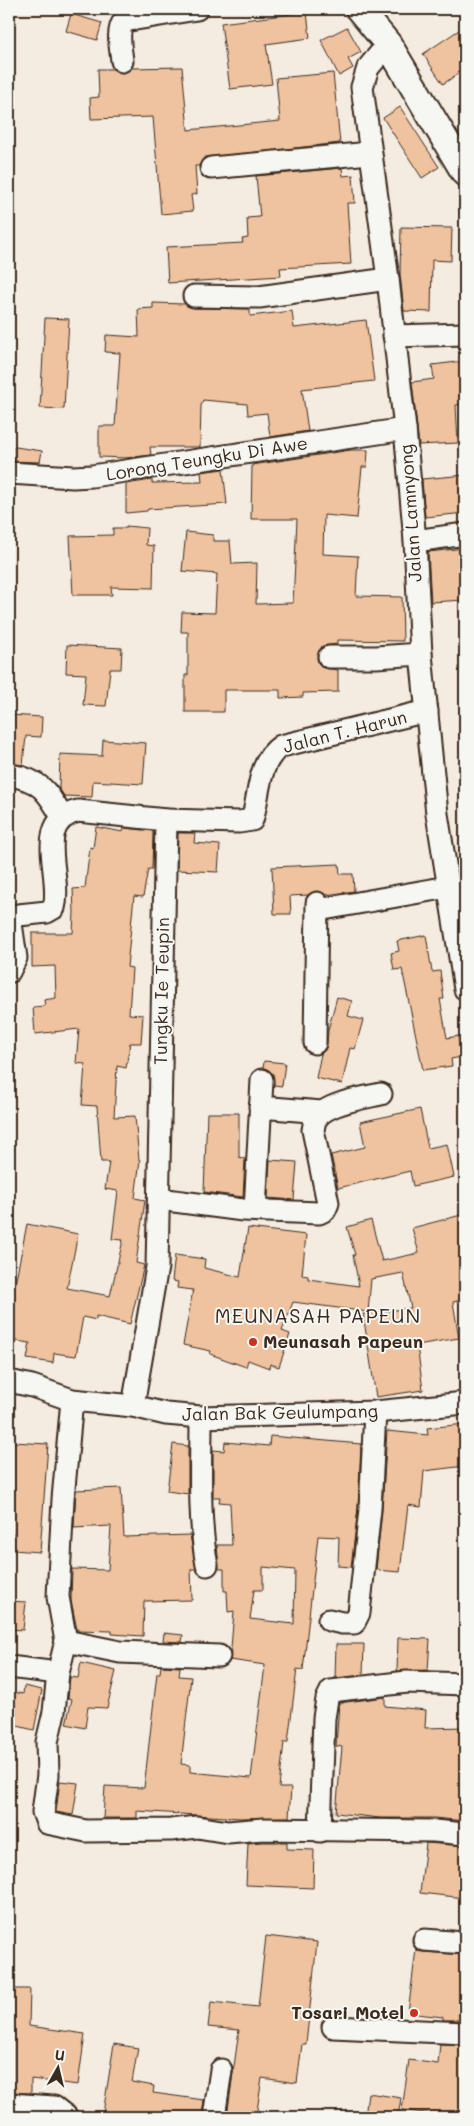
<svg xmlns="http://www.w3.org/2000/svg" width="474" height="2126" font-family="Mali,sans-serif">
<style>
.building{fill:#efc39f;stroke:#3b2a1e;fill-rule:evenodd}
.lines{fill:none;stroke-linecap:round;stroke-linejoin:round}
.minor-casing{stroke:#3b2a1e;stroke-width:25}
.tertiary-casing{stroke:#3b2a1e;stroke-width:30}
.minor{stroke:#f6f6f2;stroke-width:21}
.tertiary{stroke:#f6f6f2;stroke-width:26}
.poi-dot{fill:#c8321e;stroke:#f6f6f2;stroke-width:2}
.labels{text-anchor:middle;stroke-width:4;stroke-linejoin:round;paint-order:stroke}
.street-label{font-size:18px;fill:#3b2a1e;stroke:#f6f6f2}
.poi-label{font-size:18px;font-weight:bold;fill:#3b2a1e;stroke:#f6f6f2;text-anchor:start}
.quarter-label{font-size:20px;letter-spacing:1px;fill:#3b2a1e;stroke:#f6f6f2}
</style>
<rect width="100%" height="100%" fill="#f5ece1"/>
<filter id="ink" filterUnits="userSpaceOnUse"><feTurbulence type="fractalNoise" baseFrequency=".02" numOctaves="2"/><feDisplacementMap in="SourceGraphic" scale="10" xChannelSelector="R" yChannelSelector="G"/><feConvolveMatrix kernelMatrix="1 2 1 2 8 2 1 2 1" color-interpolation-filters="sRGB"/></filter>
<g filter="url(#ink)">
<g class="building">
<path d="M307,12L310,38L266,44L272,84L230,89L221,23Z"/>
<path d="M71,14L102,23L97,40L66,31Z"/>
<path d="M465,26V69L443,84L423,54Z"/>
<path d="M347,27L361,52L348,59L353,68L339,76L321,40Z"/>
<path d="M182,67L188,130L280,121L276,78L333,73L340,143L204,158L199,166H195L197,194L191,195L193,211L161,214L153,117L91,119L90,98L99,97L98,69H112L123,73L132,68Z"/>
<path d="M400,107L439,167L422,178L383,118Z"/>
<path d="M342,168L343,176L353,175L355,203H347L351,264L280,268L281,276L168,283L166,247L243,243L242,239L248,238L247,218L260,217L256,176Z"/>
<path d="M401,227L452,228L451,261L432,260L431,312L404,311L400,274Z"/>
<path d="M153,303L185,304L194,308L250,309V316L292,311L294,328L366,320L374,381L302,389L308,431L270,437L267,413L248,415L247,404L203,400L201,406L200,447H150L151,455L125,458L99,457V426H115L120,353L105,352L106,335L139,337L138,309L153,308Z"/>
<path d="M45,318L69,319L64,409L40,408Z"/>
<path d="M465,361V404L456,405L458,443L419,445L412,382L434,379L432,365Z"/>
<path d="M9,446L42,451L40,462L9,461Z"/>
<path d="M351,450H368L367,467H362L357,518L324,515L323,554L358,556L356,596L402,597L403,641L337,640V644L322,646L317,657L318,663L323,668L338,670V692L303,693V697L280,698V690H224V712H185V675H188V632H181L182,612L215,613L217,574L182,571L186,532L213,535V541H230L232,564L257,563L256,604L293,603L297,519H251L252,465Z"/>
<path d="M223,469L227,504L148,509L147,511L126,513V484L152,480V483L202,482L201,472Z"/>
<path d="M465,475V513L425,517L422,479Z"/>
<path d="M126,526L147,528L146,545L154,546L153,588L111,587L112,595H73L70,536L113,535V528H127Z"/>
<path d="M465,548V600L431,602L428,552Z"/>
<path d="M67,645L122,648L121,669H110L106,706L83,705L86,674L66,673Z"/>
<path d="M9,715L42,717L41,737L26,736L23,765L9,763Z"/>
<path d="M103,740L146,743L143,784L93,781L92,797L64,796L59,788L60,754L102,756Z"/>
<path d="M96,827L123,832L124,828L153,831L152,869H148L143,897L134,896L127,967L132,968L129,1014L143,1015L141,1043H130L126,1068L117,1066L114,1117L135,1116L139,1160H140L135,1198L145,1200L136,1263L144,1265L130,1324L96,1316V1320L83,1317L76,1356L54,1353L53,1363L27,1359L30,1343L9,1340V1299L11,1284H15L27,1224L78,1234L67,1288L110,1296L123,1240L112,1239L118,1191L105,1189L109,1162H101L97,1106L82,1105L85,1064L76,1063L79,1029L35,1034L33,1007L45,1006L44,1000L56,998L55,966L32,967V933H73L74,912L73,889L85,888L90,847L93,848Z"/>
<path d="M178,833H195L194,843L220,845L218,872L177,870Z"/>
<path d="M339,864L340,874H353L354,891L326,895L317,891L308,895L290,896L291,914H274L272,867Z"/>
<path d="M426,935L432,972L440,971L444,999H440L447,1038L458,1036L462,1057L451,1059L452,1066L423,1070L402,969L394,970L391,953L399,951L397,941Z"/>
<path d="M337,997L352,1001L348,1016L363,1020L355,1049L350,1048L342,1084L316,1078L321,1054L325,1050L327,1044L328,1030Z"/>
<path d="M264,1061L285,1063L282,1086L274,1085L273,1074L263,1068Z"/>
<path d="M420,1109L428,1148L447,1144L454,1177L413,1186L410,1171L338,1188L331,1155L365,1147L360,1122Z"/>
<path d="M207,1113H239V1157L245,1159L243,1197L204,1192Z"/>
<path d="M270,1160L297,1162L294,1200L268,1198Z"/>
<path d="M465,1214V1299L453,1302L459,1338L417,1345L423,1390L376,1397L363,1314L411,1308L403,1273L371,1279L368,1312L293,1302L282,1331L290,1334L279,1367L270,1364L269,1368L248,1360L246,1367L210,1354L211,1351L183,1345L193,1290L177,1288L178,1282L172,1281L175,1255L205,1259L204,1268L240,1277L248,1228L306,1235L302,1275L308,1276V1279L359,1286L353,1255H355L347,1227L371,1220L382,1261L419,1253L412,1228Z"/>
<path d="M465,1424V1466L424,1471L421,1507L408,1505L400,1572L376,1570L382,1510L387,1431L428,1435L427,1428Z"/>
<path d="M270,1436L361,1444L358,1508L351,1567L338,1566L339,1537L318,1536L303,1670L297,1669L288,1742H284L279,1788H291L289,1817L240,1818L137,1811V1818H103L105,1786L144,1788L157,1673H160L161,1666L180,1667L179,1676L191,1677L181,1764L190,1765V1772L251,1778L265,1665L230,1660L234,1611L228,1612L227,1591H224V1569H219L217,1545H232L230,1503L219,1502L220,1497H213V1450L224,1451L225,1442L269,1446ZM263,1567L295,1570L294,1624L250,1619L254,1590H263Z"/>
<path d="M13,1442L48,1444L40,1552L12,1550L13,1533L9,1532V1495Z"/>
<path d="M173,1444L188,1446V1494L167,1491Z"/>
<path d="M121,1488L124,1537L190,1535L196,1569H191L192,1600L144,1601L143,1636L112,1634V1631L77,1630L71,1600L72,1569L108,1570L111,1526L74,1528L76,1490Z"/>
<path d="M9,1601L26,1602L23,1630L9,1629Z"/>
<path d="M164,1633L183,1635L182,1642L163,1641Z"/>
<path d="M398,1638L430,1639L428,1670L397,1671Z"/>
<path d="M336,1644H364L363,1675L335,1678Z"/>
<path d="M81,1663L116,1671L107,1708L88,1707L85,1728L66,1724L72,1699L68,1698L70,1677L78,1678Z"/>
<path d="M24,1686L42,1690L34,1730L9,1724V1691L23,1694Z"/>
<path d="M385,1697V1706L426,1710L425,1728L465,1727V1821L434,1818H380L336,1813L342,1747L336,1746L339,1703Z"/>
<path d="M60,1781L78,1783L73,1815L56,1812Z"/>
<path d="M263,1842H287V1849L314,1850L313,1888L246,1885L248,1843Z"/>
<path d="M426,1843L465,1846V1898L420,1893Z"/>
<path d="M266,1936L317,1942L306,2044H302L297,2083L262,2078L256,2117H227L239,2030L208,2027L211,2002L258,2007Z"/>
<path d="M416,1949L423,1952L465,1955V1989L462,2019L465,2020H443V2017L408,2013Z"/>
<path d="M9,1989H30L29,2026L85,2034L78,2085L31,2079V2093L9,2092Z"/>
<path d="M114,2044L138,2048L132,2082L154,2086L153,2093L204,2100L202,2117H129L103,2113Z"/>
<path d="M440,2044L465,2045V2107H462L461,2117H432V2114L402,2110L409,2060L438,2064Z"/>
<path d="M368,2093L401,2098L398,2117H365Z"/>
</g>
<g class="lines">
<g class="minor-casing">
<g id="minor">
<path d="M388,44L368,68L362,87L388,279L405,429L415,541L421,654L437,814L465,989"/>
<path d="M122,61C121,49 116,31 124,21L197,9"/>
<path d="M211,168L370,153"/>
<path d="M194,296L259,297L388,279"/>
<path d="M394,336L465,334"/>
<path d="M9,473L73,477L92,476L405,429"/>
<path d="M415,541L465,534"/>
<path d="M329,657H376L421,654"/>
<path d="M9,775C40,779 48,792 62,817"/>
<path d="M166,820L239,822L252,820C260,795 257,762 281,746L427,711"/>
<path d="M318,910L448,887"/>
<path d="M9,916L47,912L54,908C63,876 32,822 78,811L166,820L157,1267L133,1406"/>
<path d="M9,972L16,958L10,916"/>
<path d="M315,1043L317,903"/>
<path d="M260,1107L322,1112"/>
<path d="M159,1199L243,1210L319,1213L325,1210L328,1203L313,1130C314,1126 314,1122 316,1119C326,1103 363,1098 381,1094"/>
<path d="M255,1210L262,1080"/>
<path d="M9,1381L32,1386L72,1400L133,1406L166,1414L201,1417L375,1412L465,1403"/>
<path d="M72,1400L63,1499L58,1597L66,1641L58,1673L54,1712L47,1742L48,1775L43,1812L47,1823L86,1831L171,1830L197,1827L228,1832L263,1829L434,1831L465,1834"/>
<path d="M201,1417C201,1466 198,1517 207,1565"/>
<path d="M329,1620L342,1623H354L359,1613L370,1509L375,1412"/>
<path d="M66,1641L120,1652L219,1656"/>
<path d="M9,1667L58,1673"/>
<path d="M320,1831L324,1718L327,1699L331,1691L407,1682L465,1684"/>
<path d="M424,1940L465,1943"/>
<path d="M333,2027L465,2033"/>
<path d="M9,2104L54,2107L67,2117"/>
<path d="M214,2117L221,2070"/>
</g>
</g>
<g class="tertiary-casing">
<path id="tertiary" d="M359,9L388,44L465,173"/>
</g>
<use href="#minor" class="minor"/>
<use href="#tertiary" class="tertiary"/>
</g>
</g>
<g class="poi-dot">
<circle cx="253" cy="1342" r="5"/>
<circle cx="414" cy="2013" r="5"/>
</g>
<g class="labels">
<g class="street-label">
<text transform="translate(207 459) rotate(-9)" y="6">Lorong Teungku Di Awe</text>
<text transform="translate(411 513) rotate(-94)" y="6">Jalan Lamnyong</text>
<text transform="translate(345 732) rotate(-14)" y="6">Jalan T. Harun</text>
<text transform="translate(162 991) rotate(-89)" y="6">Tungku Ie Teupin</text>
<text transform="translate(280 1413) rotate(-1)" y="6">Jalan Bak Geulumpang</text>
</g>
<g class="poi-label">
<text x="263" y="1348">Meunasah Papeun</text>
<text x="404" y="2019" text-anchor="end">Tosari Motel</text>
</g>
<g class="quarter-label">
<text x="318" y="1323">MEUNASAH PAPEUN</text>
</g>
</g>
<rect width="474" height="2126" fill="none" stroke="#f6f6f2" stroke-width="30"/>
<rect x="15" y="15" width="444" height="2096" fill="none" stroke="#3b2a1e" stroke-width="2" filter="url(#ink)"/>
<g transform="translate(58 2068) rotate(8)" stroke="#f6f6f2" stroke-width="4" paint-order="stroke">
<path d="M0-4L9 19L0 12L-9 19Z" fill="#3b2a1e"/>
<text y="-8" font-size="14" font-weight="bold" text-anchor="middle" fill="#3b2a1e">U</text>
</g>
</svg>
